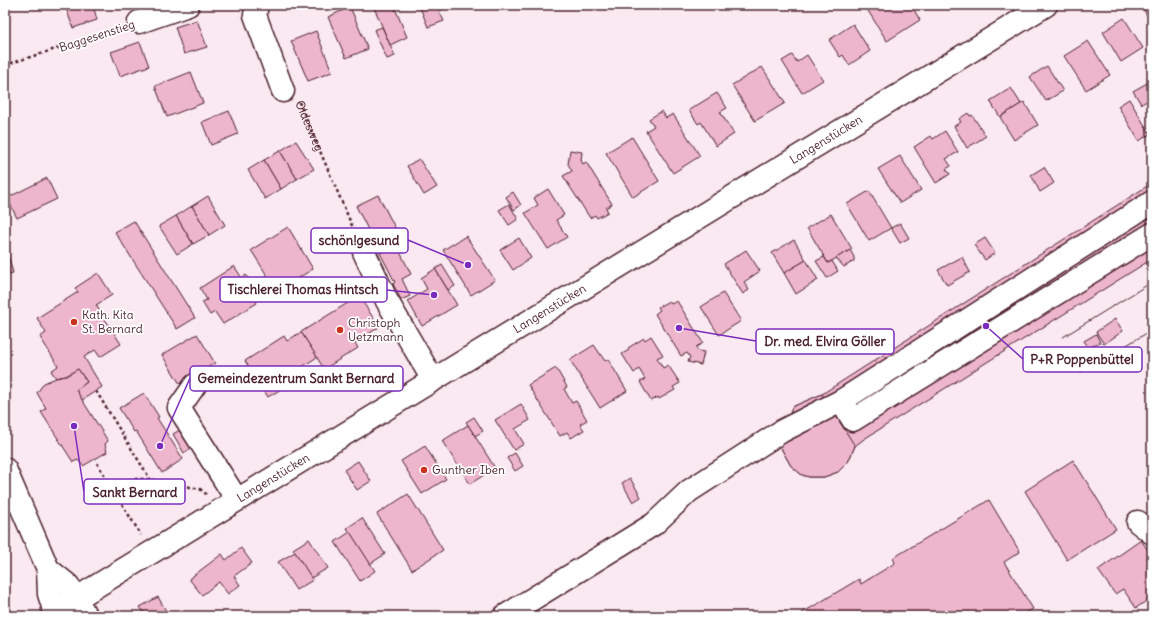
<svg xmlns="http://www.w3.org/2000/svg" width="1157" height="621" font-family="Delius,sans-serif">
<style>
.building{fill:#edb6cd;stroke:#4a1f2b}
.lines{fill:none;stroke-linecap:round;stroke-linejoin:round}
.minor-casing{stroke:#4a1f2b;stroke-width:25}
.major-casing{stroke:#4a1f2b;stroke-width:25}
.path{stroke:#4a1f2b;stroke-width:2.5;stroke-dasharray:3 3;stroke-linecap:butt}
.minor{stroke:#fff;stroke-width:22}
.major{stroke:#fff;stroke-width:22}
.tram{stroke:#4a1f2b;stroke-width:1}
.poi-dot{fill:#c8321e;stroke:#fff;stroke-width:1.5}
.labels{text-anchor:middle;stroke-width:3.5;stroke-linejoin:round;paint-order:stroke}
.street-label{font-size:12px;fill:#4a1f2b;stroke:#fff}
.poi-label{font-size:12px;fill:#4a1f2b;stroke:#fff;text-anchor:start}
.leader{fill:none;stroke:#7b2cbf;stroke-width:1.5}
.callout-dot{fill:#7b2cbf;stroke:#fff;stroke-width:1.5}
.callout{fill:#fff;stroke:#7b2cbf;stroke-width:1.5}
.callout-label{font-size:13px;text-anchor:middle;font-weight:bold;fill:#4a1f2b}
</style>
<rect width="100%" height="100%" fill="#fae9f0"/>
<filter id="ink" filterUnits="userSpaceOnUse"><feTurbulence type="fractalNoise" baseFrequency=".025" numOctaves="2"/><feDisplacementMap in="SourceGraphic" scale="8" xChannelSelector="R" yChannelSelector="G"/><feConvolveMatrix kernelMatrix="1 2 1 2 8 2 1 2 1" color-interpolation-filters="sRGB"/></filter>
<g filter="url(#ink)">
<g class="building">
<path d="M65,5H93L97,20L73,28Z"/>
<path d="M373,5H396L394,6L407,37L390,45Z"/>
<path d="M419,5H453L439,11L444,21L428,27Z"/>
<path d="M867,5H911L920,20L887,41L865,6Z"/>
<path d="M1141,5H1152V24Z"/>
<path d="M350,7L368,49L346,58L328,17Z"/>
<path d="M1124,18L1143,48L1121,62L1103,32Z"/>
<path d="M197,20L207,47L184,54L175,27Z"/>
<path d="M853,24L870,51L849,65L843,55L840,57L829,40Z"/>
<path d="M382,27L395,56L387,59L374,30Z"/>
<path d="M316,31L332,72L308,81L291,41Z"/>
<path d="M1088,41L1110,75L1086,90L1064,56Z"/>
<path d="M140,42L149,66L120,76L111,52Z"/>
<path d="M792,55L797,62L807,55L823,80L802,93L782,61Z"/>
<path d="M1047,66L1063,91L1046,101L1030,77Z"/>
<path d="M762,67L785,103L755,121L732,85Z"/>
<path d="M191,72L203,103L167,117L155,86Z"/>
<path d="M1149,82L1152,87V109L1147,101L1141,104L1133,91Z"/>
<path d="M1011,88L1021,104L1000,117L990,101Z"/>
<path d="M717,93L727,108L720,112L734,134L716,146L701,122L698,124L689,110Z"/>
<path d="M1129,99L1150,134L1139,141L1118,106Z"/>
<path d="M1024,102L1038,125L1014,140L1000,117Z"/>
<path d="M229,111L238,134L211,145L202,122Z"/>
<path d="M662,111L666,118L673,114L700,156L673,173L646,131L654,126L649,119Z"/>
<path d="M968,113L970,116L972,115L986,136L967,148L954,126L961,122L959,119Z"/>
<path d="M945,131L958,152L946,159L951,166L946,169L950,174L936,183L914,147L931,136L933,139Z"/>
<path d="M632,137L659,181L633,197L606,153Z"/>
<path d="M296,141L314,169L297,179L280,151Z"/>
<path d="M570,150L582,152L581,160L583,164L586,162L612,204L606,208L608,212L597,218L595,215L590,218L563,176L572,171L568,164Z"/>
<path d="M280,151L297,179L281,189L264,160Z"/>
<path d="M900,156L921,190L900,203L878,169Z"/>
<path d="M419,159L437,187L424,195L407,166Z"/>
<path d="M264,160L281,189L265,199L248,170Z"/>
<path d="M1044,167L1054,183L1040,192L1031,175Z"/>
<path d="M47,178L57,199L17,218L7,198Z"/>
<path d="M1152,183V259L864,439L855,446L848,462L838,472L824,477H809L802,475L791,466L782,450L781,444L792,407L822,394Z"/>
<path d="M548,189L564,215L556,220L567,237L548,249L525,213L538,205L534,198Z"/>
<path d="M869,191L891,228L869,241L847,204Z"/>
<path d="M513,192L521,205L514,210L506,197Z"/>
<path d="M378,195L402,241L380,253L356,206Z"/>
<path d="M208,196L225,225L209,235L192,206Z"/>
<path d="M509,204L518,219L509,225L499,210Z"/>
<path d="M192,206L209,235L193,244L176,216Z"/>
<path d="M831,214L852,249L828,263L807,228Z"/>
<path d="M176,216L193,244L177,254L159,226Z"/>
<path d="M134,221L195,318L177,329L115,232Z"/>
<path d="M900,223L909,238L900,243L891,228Z"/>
<path d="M288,227L313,269L277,291L251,250Z"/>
<path d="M466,236L495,280L471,295L443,250Z"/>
<path d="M519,238L531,258L513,270L500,250Z"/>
<path d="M985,238L995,253L985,260L974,245Z"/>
<path d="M794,240L806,260L784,273L772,253Z"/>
<path d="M396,244L411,274L402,279L410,296L401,300L393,284L395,282L380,253Z"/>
<path d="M746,250L760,271L744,282L749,290L743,294L724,264Z"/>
<path d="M850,250L854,257V261L844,267L836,258Z"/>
<path d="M7,251L13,273L5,275V252Z"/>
<path d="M824,257L828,263L832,261L838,271L827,278L816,261Z"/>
<path d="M962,257L970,272L947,285L938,270Z"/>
<path d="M806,260L818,280L796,294L784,273Z"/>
<path d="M442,265L455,286L448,290L435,269Z"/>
<path d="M234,266L242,278L246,275L253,287L249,290L257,303L223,324L215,312L210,315L202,302L207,300L200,288Z"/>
<path d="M435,269L457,305L422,326L408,301L427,289L421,278Z"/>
<path d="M98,273L112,295L96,305L121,344L100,357L95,350L84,357L102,387L82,400L76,390L87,382L78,369L66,376L56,378L51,371L58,366L40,337L46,333L37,318L78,292L75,288Z"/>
<path d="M723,293L741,321L719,335L701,307Z"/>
<path d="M359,296L379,327L355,343L358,348L324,369L301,332Z"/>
<path d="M669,301L671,304L677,301L703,343L696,347L698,351L704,352L701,365L688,362L690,357L687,353L681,356L655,314L660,310L658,307Z"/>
<path d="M1115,319L1123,331L1104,344L1096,332Z"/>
<path d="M301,332L317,357L302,367L306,374L268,397L245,361L284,336L287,341Z"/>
<path d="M197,334L215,363L180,384L162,355Z"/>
<path d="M1096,334L1100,342L1089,348L1084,341Z"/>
<path d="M651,336L663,355L657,358L663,368L668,365L680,383L673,387L675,390L659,399L658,397L651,401L640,382L645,379L639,369L634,373L622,354L629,350L628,348L644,338L645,340Z"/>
<path d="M594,345L605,361L608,359L627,391L600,408L570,360Z"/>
<path d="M556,368L567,387L564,389L572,403L576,401L587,420L580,424L584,430L571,438L567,432L560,436L528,385Z"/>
<path d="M78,369L87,382L76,390L108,441L105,444L107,452L83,466L78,460L73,462L41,412L46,408L37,393L44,383L56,378L66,376Z"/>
<path d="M144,393L159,417L157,418L183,459L162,473L136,431L134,432L119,408Z"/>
<path d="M822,394L855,446L848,462L838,472L824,477H809L802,475L791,466L782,450L781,444L792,407Z"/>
<path d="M521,404L530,420L515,429L524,444L514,450L495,420Z"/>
<path d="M474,417L483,431L475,436L466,422Z"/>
<path d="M468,425L495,468L470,484L442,441Z"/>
<path d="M180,430L192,448L184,453L173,434Z"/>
<path d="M425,446L446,479L422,494L401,461Z"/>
<path d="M515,453L523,466L515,471L507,458Z"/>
<path d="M1073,460L1116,529L1067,560L1025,491Z"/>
<path d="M358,461L371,481L357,490L344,470Z"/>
<path d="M630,478L641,497L633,502L622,483Z"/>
<path d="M408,494L443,550L412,570L377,514Z"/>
<path d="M989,500L1020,552L1004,562L1033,609L1020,616H797L859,579L861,584L895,563L893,558Z"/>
<path d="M362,518L385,554L370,564L347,528Z"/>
<path d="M350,532L375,571L360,581L335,542Z"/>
<path d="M309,539L328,568L311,578L293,549Z"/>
<path d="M1141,540L1152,556V597L1136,608L1123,589L1115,594L1098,570Z"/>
<path d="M241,548L252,563L234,576L240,585L228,594L219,582L202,595L189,579L222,554L226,560Z"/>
<path d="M295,552L313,580L296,590L278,562Z"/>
<path d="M158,597L169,616H146L140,607Z"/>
<path d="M1152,597V607L1147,600Z"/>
</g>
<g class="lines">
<g class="minor-casing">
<g id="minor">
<path d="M257,5L255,15L283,91"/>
<path d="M139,22L188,5"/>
<path d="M364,252L387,301L433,380"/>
<path d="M195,385L179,408L237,500"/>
<path d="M841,401L853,420L1152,234"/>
<path d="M1138,522L1152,533"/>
<path id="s2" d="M53,610L77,598L1046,5"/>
<path d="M505,616L654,524L689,491L782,431L841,401L1152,202"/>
</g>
</g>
<g class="major-casing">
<g id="major">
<path d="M5,469L48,569L49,594L56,616"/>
<path d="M48,569L68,585L86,616"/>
</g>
</g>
<g class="path">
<path d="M5,65L122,28"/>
<path id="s1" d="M299,102L356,235"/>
<path d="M96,391L150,479"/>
<path d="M97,463L141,535"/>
<path d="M113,489L133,479H150L200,489L206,494"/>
<path d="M465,615L466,616"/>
</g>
<use href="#minor" class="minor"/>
<use href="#major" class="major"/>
<g class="tram">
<path d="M1063,337L1152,282"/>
<path d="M1081,372L1152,330"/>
</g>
</g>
</g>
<g class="poi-dot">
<circle cx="74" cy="322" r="4"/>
<circle cx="340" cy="330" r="4"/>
<circle cx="424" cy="470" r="4"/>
</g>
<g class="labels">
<g class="street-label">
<text transform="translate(97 36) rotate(-18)" y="4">Baggesenstieg</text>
<text dy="4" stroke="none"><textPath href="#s1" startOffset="26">Oldesweg</textPath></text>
<text dy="4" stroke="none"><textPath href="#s2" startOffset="905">Langenstücken</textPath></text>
<text dy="4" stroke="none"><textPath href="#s2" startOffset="581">Langenstücken</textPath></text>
<text dy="4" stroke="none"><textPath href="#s2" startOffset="257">Langenstücken</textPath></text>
</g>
<g class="poi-label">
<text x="82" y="319">Kath. Kita<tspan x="82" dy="14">St. Bernard</tspan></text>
<text x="348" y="327">Christoph<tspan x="348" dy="14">Uetzmann</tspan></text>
<text x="432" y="474">Gunther Iben</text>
</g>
</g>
<path class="leader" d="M468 265L408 240M434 295L387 290M679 328L756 341M986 326L1023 359M160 446L190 378M74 426L84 492"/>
<g class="callout-dot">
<circle cx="468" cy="265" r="4"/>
<circle cx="434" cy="295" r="4"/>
<circle cx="679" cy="328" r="4"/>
<circle cx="986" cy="326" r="4"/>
<circle cx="160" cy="446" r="4"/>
<circle cx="74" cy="426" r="4"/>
</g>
<g class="callout">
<rect x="311" y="228" width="97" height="25" rx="4"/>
<rect x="220" y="277" width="167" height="25" rx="4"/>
<rect x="756" y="329" width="138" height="25" rx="4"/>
<rect x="1023" y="347" width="119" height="25" rx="4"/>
<rect x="190" y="366" width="213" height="25" rx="4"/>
<rect x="84" y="479" width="101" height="25" rx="4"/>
</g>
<g class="callout-label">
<text x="359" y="245">schön!gesund</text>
<text x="303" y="294">Tischlerei Thomas Hintsch</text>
<text x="825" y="346">Dr. med. Elvira Göller</text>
<text x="1082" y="364">P+R Poppenbüttel</text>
<text x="296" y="383">Gemeindezentrum Sankt Bernard</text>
<text x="135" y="497">Sankt Bernard</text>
</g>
<rect width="1157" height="621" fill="none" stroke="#fff" stroke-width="20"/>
<rect x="10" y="10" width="1137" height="601" fill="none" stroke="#4a1f2b" stroke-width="1.5" filter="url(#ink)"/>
</svg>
